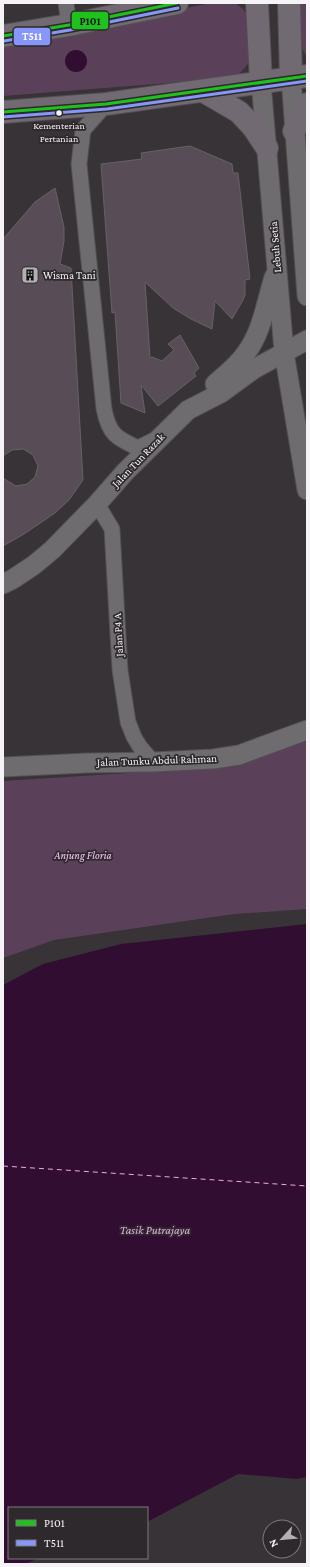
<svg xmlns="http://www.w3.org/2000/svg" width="310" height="1567" font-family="'Crimson Pro',serif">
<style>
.green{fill:#5a4159}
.water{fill:#320d32}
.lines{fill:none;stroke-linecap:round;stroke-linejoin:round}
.ferry{stroke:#eea9eb;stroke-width:1;stroke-dasharray:5 4;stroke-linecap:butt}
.building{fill:#584d57;stroke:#656264}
.minor-casing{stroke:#524f51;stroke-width:17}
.tertiary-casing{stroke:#524f51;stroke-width:21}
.primary-casing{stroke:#524f51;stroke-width:24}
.minor{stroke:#6e6c6e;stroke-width:15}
.tertiary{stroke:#6e6c6e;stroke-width:19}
.primary{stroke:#726a72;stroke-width:22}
.bus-1-casing{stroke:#2d292d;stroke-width:6}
.bus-2-casing{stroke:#2d292d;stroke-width:6}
.bus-1{stroke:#1fc21d;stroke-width:3}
.bus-2{stroke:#8697f9;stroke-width:3}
.bus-dot{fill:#f6f3f6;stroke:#2d292d;stroke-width:1.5}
.labels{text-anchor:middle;stroke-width:3.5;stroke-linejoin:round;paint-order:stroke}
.bus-label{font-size:10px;fill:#f6f3f6;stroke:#2d292d}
.street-label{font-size:11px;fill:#f6f3f6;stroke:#2d292d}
.poi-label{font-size:11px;fill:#f6f3f6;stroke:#2d292d;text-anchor:start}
.park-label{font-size:11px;font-style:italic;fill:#ffc6fc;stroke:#2d292d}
.water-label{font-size:12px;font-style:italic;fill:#eea9eb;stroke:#2d292d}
.line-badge{stroke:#2d292d;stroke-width:1.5}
.badge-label{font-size:11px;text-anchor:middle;font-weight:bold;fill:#fff}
.pale-badge-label{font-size:11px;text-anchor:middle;font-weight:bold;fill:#111}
</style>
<rect width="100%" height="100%" fill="#373336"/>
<g class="green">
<path d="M211,3H235L243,9L249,17L251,56L247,65L241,72L232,78L3,96V44Z"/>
<path d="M301,3H307V58L300,44Z"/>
<path d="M307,740V909L234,914L54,940L3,958V781L238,766Z"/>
</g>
<g class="water">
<circle cx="76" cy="61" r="11"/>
<path d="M307,924V1477L297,1479L238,1474L147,1522V1508H9V1558H40L24,1564H3V985L43,964L121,944Z"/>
</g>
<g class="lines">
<path class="ferry" d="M3,1166L307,1186"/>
</g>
<g class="building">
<path d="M190,146L232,164L233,173H238L250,279L245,280V295L243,300L232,319L215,301L212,329L191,319L173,308L145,282L150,358L152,357L162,361L174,350L168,344L180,335L199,368L194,373L196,376L158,406L141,385L145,413L121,403L115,312L112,313L101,164L142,159L141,153Z"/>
<path d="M55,188L64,227V241L60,264L71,268L83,480L69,500L55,513L24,534L3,546V478L16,486L27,484L35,477L38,466L33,455L23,449L12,450L3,456V239L35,202Z"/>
</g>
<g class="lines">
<g class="minor-casing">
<g id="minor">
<path d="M66,3L69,25"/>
<path d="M106,104L83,130L79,164L104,409C109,434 116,438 138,448L154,440"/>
<path d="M97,504L112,529L120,670L128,722L134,737L140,747L153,762"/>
</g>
</g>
<g class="tertiary-casing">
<g id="tertiary">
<path d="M291,78L307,296"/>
<path d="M261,82L284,352L307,490"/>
<path d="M215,384C226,374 238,365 246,353C262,332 266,303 274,277"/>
<path d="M3,584L13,579L34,565L52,550L97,504L125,472L188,410L221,393L254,369L307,340"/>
<path d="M3,767L87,763L153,762L213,759L239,755L307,730"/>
</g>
</g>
<g class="primary-casing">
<g id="primary">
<path d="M257,3L261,82"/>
<path d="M289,3L291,78"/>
<path d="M3,36L69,25L177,3"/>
<path d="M203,91L239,112L253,127L267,148"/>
<path d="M3,112L106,104L307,76"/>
<path d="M294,131L307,104"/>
</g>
</g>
<use href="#minor" class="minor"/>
<use href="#tertiary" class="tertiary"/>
<use href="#primary" class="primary"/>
<g class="bus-1-casing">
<g id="bus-1">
<path d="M3,36L69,25L177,3"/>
<path d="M3,112L106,104L307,76"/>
</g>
</g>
<g class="bus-2-casing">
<g id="bus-2">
<path d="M4,41L70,30L178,8"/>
<path d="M3,117L107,109L307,81"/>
</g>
</g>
<use href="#bus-1" class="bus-1"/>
<use href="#bus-2" class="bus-2"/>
</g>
<defs>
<g id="building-square" transform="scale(0.9)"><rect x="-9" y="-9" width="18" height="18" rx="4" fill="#b3b0b3" stroke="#2d292d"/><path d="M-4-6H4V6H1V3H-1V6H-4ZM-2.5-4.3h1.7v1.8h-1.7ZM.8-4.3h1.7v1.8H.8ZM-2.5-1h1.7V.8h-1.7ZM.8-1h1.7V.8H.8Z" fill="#111"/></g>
</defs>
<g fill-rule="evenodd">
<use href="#building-square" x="30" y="275"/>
</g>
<circle class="bus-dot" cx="59" cy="113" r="3.5"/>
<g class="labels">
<g class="bus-label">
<text x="59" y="129">Kementerian<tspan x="59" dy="13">Pertanian</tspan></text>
</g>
<g class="street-label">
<text transform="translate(275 247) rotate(-95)" y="4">Lebuh Setia</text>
<text transform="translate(138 460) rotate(-46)" y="4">Jalan Tun Razak</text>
<text transform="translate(118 635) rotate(-93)" y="4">Jalan P4 A</text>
<text transform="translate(157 760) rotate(-2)" y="4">Jalan Tunku Abdul Rahman</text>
</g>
<g class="poi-label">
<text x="43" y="279">Wisma Tani</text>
</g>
<g class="park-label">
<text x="83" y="859">Anjung Floria</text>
</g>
<g class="water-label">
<text x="155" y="1234">Tasik Putrajaya</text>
</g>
</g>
<g class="line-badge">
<rect x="71" y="11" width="38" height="19" rx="4" fill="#1fc21d"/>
<rect x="13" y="27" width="38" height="19" rx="4" fill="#8697f9"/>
</g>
<g class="badge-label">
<text x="32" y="40">T511</text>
</g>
<g class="pale-badge-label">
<text x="90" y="25">P101</text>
</g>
<rect width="310" height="1567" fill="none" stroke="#f6f3f6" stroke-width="8"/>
<rect x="8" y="1507" width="140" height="52" fill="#2d292d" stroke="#7d7a7d"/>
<rect x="16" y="1520" width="20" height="6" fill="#1fc21d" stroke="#7d7a7d"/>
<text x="44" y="1527" font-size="12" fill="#f6f3f6">P101</text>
<rect x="16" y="1540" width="20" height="6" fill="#8697f9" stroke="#7d7a7d"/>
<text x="44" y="1547" font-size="12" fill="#f6f3f6">T511</text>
<g transform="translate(282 1539) rotate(243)"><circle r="19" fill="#2d292d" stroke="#7d7a7d"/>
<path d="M0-3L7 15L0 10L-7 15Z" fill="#b3b0b3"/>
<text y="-6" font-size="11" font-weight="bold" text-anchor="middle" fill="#f6f3f6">N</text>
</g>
</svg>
